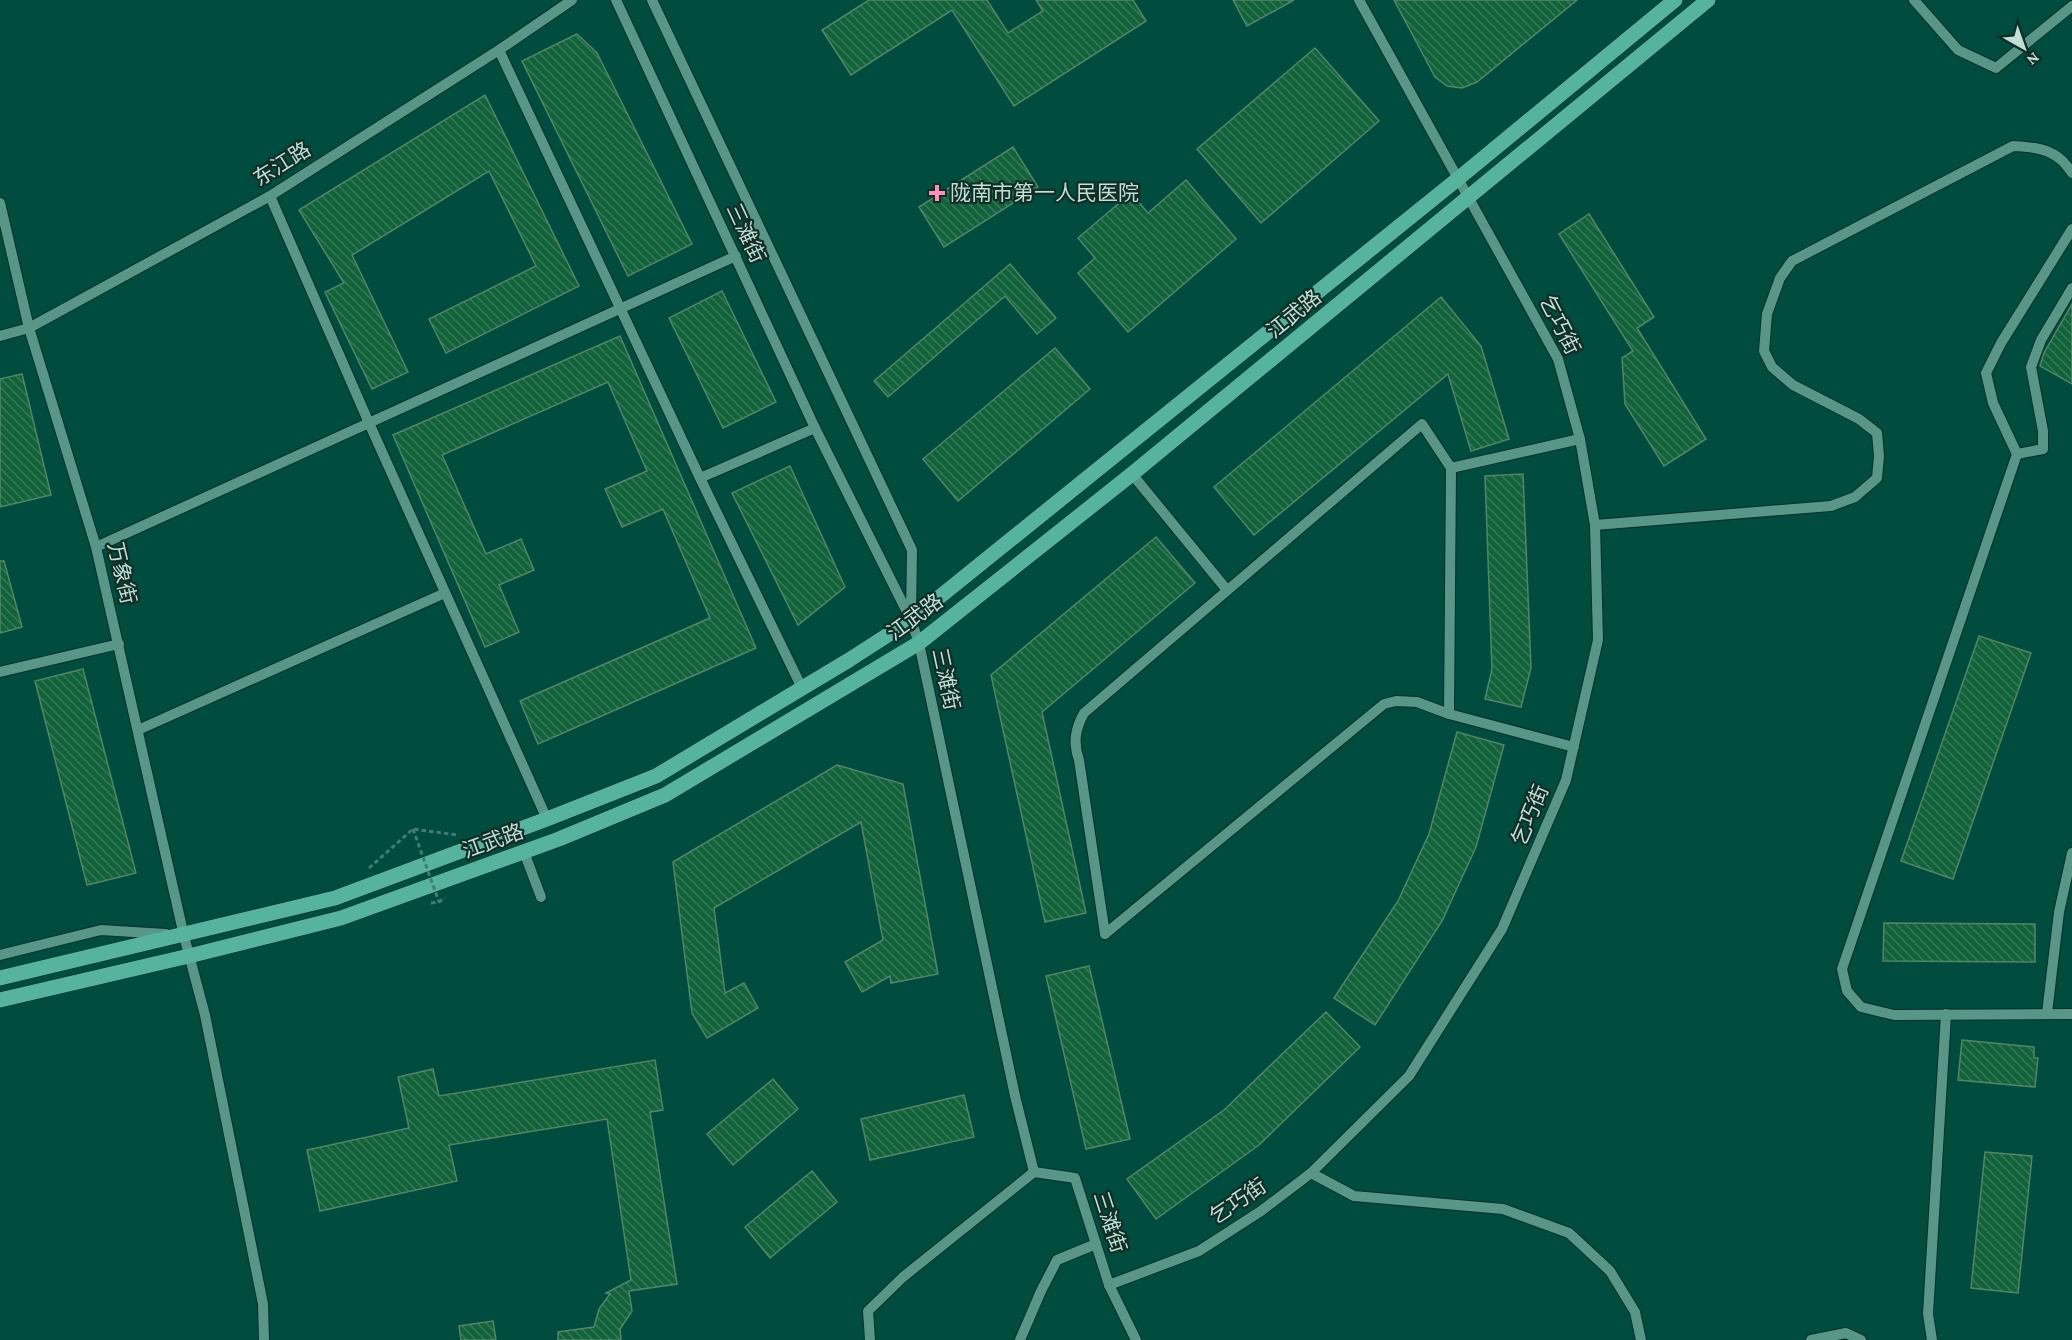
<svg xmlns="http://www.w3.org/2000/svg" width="2072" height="1340" font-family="'Crimson Pro','Noto Sans SC',serif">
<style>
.building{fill:url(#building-back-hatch);stroke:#558466;stroke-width:1.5}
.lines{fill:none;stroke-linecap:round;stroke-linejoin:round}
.minor-casing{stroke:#0b2e26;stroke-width:12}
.major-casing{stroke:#0b2e26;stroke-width:16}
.path{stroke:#417d71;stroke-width:3;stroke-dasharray:4.5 3;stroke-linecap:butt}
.minor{stroke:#589787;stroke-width:10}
.major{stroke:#56b39d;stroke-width:15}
.path-bridge{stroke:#417d71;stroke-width:3;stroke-dasharray:4.5 3;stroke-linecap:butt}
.poi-dot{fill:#ff8ebb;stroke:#122d26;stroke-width:2}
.labels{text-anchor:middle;stroke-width:4.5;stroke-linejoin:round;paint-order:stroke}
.street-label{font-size:21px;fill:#c0dfd5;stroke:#122d26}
.poi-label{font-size:21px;fill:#c0dfd5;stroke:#122d26;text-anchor:start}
</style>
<defs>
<pattern id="building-back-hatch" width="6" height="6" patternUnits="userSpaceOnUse" patternTransform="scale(1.5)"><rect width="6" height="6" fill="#12633b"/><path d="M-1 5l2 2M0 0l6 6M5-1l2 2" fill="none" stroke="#337956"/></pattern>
</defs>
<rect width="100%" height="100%" fill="#004c3f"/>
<g class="building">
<path d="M869,0H987L1008,33L1043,11L1036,0H1133L1146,21L1014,106L952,10L851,75L822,30Z"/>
<path d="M1233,0H1294L1247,26Z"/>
<path d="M1394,0H1577L1477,82L1462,88L1447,86L1435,77Z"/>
<path d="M577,34L597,53L692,244L628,276L522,61Z"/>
<path d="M1315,48L1379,121L1261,223L1197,149Z"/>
<path d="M485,95L579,286L446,353L429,319L536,266L489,171L352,255L408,372L372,389L325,292L344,283L299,210Z"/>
<path d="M1013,147L1038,187L944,247L919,207Z"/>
<path d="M1186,180L1236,239L1128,332L1078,273L1095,258L1078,238L1131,193L1148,213Z"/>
<path d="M1589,214L1654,317L1637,328L1706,439L1664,466L1625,404L1622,358L1633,351L1559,234Z"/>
<path d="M1010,264L1056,318L1037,334L1005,296L888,397L874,381Z"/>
<path d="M722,291L776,402L723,428L669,318Z"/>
<path d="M1441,297L1481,346L1509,439L1471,451L1448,374L1254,535L1214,487Z"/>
<path d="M2072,304V384L2040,366L2044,353Z"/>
<path d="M620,336L756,648L538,744L520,701L710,618L663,509L622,527L605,489L647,471L608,382L442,455L486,554L521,539L534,570L499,585L519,632L485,647L393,435Z"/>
<path d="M1055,348L1090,389L958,501L923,459Z"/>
<path d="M22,374L51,495L0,507V379Z"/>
<path d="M790,466L845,587L798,625L732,493Z"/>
<path d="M1523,474L1531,668L1521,707L1485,699L1492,669L1485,476Z"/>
<path d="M1156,537L1195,583L1042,712L1086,913L1045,922L991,675Z"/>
<path d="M0,561H4L22,627L0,633Z"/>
<path d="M1979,636L2031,653L1953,879L1901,861Z"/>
<path d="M83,669L136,873L87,885L35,681Z"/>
<path d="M1457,732L1504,745L1476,847L1442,921L1375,1025L1334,998L1398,901L1429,834Z"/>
<path d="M837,765L903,784L938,974L891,983L890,976L862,992L845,962L883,940L861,822L714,908L725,993L744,983L758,1008L707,1038L692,1013L673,862Z"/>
<path d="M1884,923L2035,924V962L1883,961Z"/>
<path d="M1089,966L1130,1139L1086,1149L1046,976Z"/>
<path d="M1326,1012L1360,1047L1259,1145L1156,1219L1127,1179L1224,1110Z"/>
<path d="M1962,1040L2034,1047V1058H2038L2035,1087L1958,1080Z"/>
<path d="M655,1060L663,1110L650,1112L677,1284L629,1291L632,1311L620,1329L621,1340H558V1332L594,1327L599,1309L610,1294L606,1293L631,1280L607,1119L449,1145L457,1181L320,1211L307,1150L409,1128L398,1077L433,1069L439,1096Z"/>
<path d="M773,1079L798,1109L733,1165L707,1134Z"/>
<path d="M964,1095L974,1137L870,1160L861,1119Z"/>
<path d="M1985,1152L2032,1156L2018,1293L1971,1288Z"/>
<path d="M812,1171L837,1202L770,1258L745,1227Z"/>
<path d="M493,1321L496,1340H461L459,1326Z"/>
</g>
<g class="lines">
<g class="minor-casing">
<g id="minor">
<path d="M616,0L815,428L911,620L919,643L1015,1096L1034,1172L1075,1178L1109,1285L1136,1340"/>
<path d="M652,0L912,550L911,617"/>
<path d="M1914,0L1958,50L1996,68L2072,6"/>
<path d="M499,50L700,478L802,688"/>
<path d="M270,196L369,423L547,819"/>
<path d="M0,203L29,328L96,547L184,936L205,1015L263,1304L264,1340"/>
<path d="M2072,229L2001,343L1986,373L1993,403L2017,454L1842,969L1847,991L1861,1007L1894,1015L2072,1014"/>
<path d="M0,336L29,328L270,196L499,50L572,0"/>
<path d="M2017,454L2043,449V431L2031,367L2041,340L2072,288"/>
<path d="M1451,468L1580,439"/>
<path d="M1132,474L1227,590"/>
<path d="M700,478L815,428"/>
<path d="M1595,525L1831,506L1855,497L1877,478L1879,456L1877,433L1859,419L1793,385L1772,367L1764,351L1767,314L1780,278L1792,261L2013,146C2039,147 2058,150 2072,173"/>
<path d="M96,547L736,256"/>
<path d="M0,672L119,644"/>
<path d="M138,730L445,593"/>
<path d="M524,852L541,897"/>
<path d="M1105,934L1079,760C1073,743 1075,729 1084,713L1422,424L1451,468L1449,714"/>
<path d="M1105,934L1384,704L1396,701L1417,702L1449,714L1574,747"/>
<path d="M0,955L101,930L166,934"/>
<path d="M2047,1013L2059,912L2072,853"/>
<path d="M1311,1173L1354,1196L1503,1209L1569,1233L1610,1271L1635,1312L1641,1340"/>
<path d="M1109,1285L1199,1251L1261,1211L1311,1173L1409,1076L1502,929L1566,780L1598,640L1595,525L1580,439L1558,359L1359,0"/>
<path d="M870,1340L868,1311L903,1277L1034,1172"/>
<path d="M1020,1340L1041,1291L1057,1260L1096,1244"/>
<path d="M1811,1340L1846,1333L1861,1340"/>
<path d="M1932,1340L1928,1314L1946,1014"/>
</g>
</g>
<g class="major-casing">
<g id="major">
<path d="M0,978L335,898L547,819L656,776L849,660L911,620L1459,178L1675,0"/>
<path d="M0,1000L189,956L341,918L559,839L665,795L919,643L1132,474L1708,0"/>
</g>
</g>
<g class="path">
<path d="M369,868L413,829L458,835"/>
<path d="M431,903L439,902L445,898"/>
</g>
<use href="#minor" class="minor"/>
<use href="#major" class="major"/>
<path class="path-bridge" d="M413,829L439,902"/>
</g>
<path class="poi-dot" d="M934 184h6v6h6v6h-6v6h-6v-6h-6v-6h6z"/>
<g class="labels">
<g class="street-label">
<text transform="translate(282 164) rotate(-32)" y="7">东江路</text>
<text transform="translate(746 233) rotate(65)" y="7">三滩街</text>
<text transform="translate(1294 314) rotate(-39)" y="7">江武路</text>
<text transform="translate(1560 325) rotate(63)" y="7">乞巧街</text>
<text transform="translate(122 573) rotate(77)" y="7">万象街</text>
<text transform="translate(915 617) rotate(-36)" y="7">江武路</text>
<text transform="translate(946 679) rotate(78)" y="7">三滩街</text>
<text transform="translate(1530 815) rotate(-67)" y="7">乞巧街</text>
<text transform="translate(493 841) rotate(-20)" y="7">江武路</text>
<text transform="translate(1238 1201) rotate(-34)" y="7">乞巧街</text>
<text transform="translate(1110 1222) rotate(72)" y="7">三滩街</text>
</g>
<g class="poi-label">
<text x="950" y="200">陇南市第一人民医院</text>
</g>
</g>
<g transform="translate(2024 48) rotate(140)" stroke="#122d26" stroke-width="4.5" paint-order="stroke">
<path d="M0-4.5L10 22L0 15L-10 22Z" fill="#c0dfd5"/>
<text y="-9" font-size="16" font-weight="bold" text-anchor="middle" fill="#c0dfd5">N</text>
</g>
</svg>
